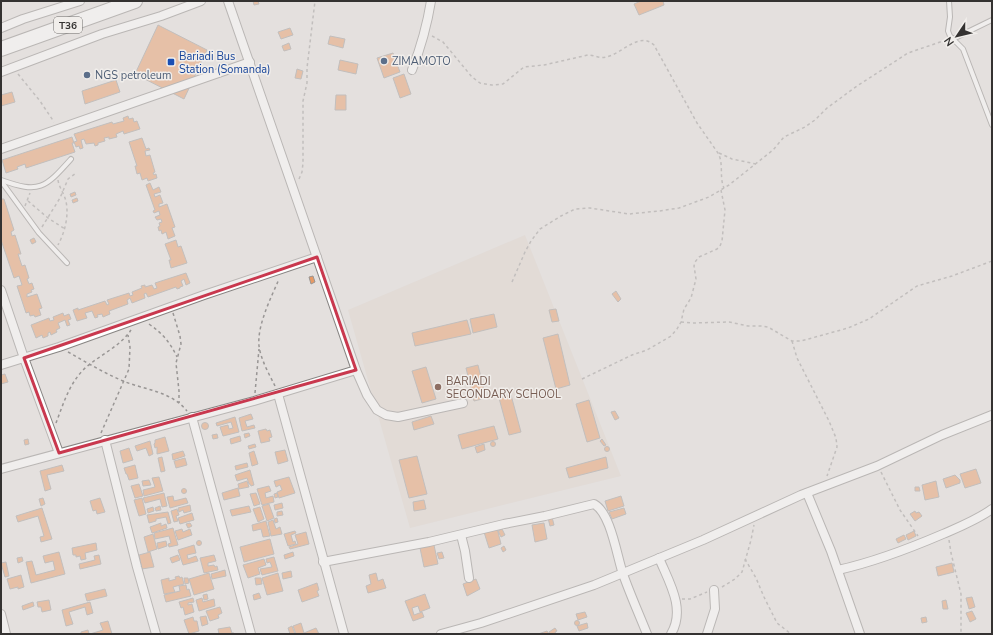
<svg xmlns="http://www.w3.org/2000/svg" width="993" height="635" font-family="'Nunito Sans',sans-serif">
<style>
.built{fill:#dfd4cd}
.building{fill:#e89a65;stroke:#999694}
.lines{fill:none;stroke-linecap:round;stroke-linejoin:round}
.lane-casing{stroke:#888583;stroke-width:6}
.street-casing{stroke:#888583;stroke-width:10}
.highway-casing{stroke:#888583;stroke-width:16}
.path{stroke:#999695;stroke-width:1.5;stroke-dasharray:3 3;stroke-linecap:butt}
.lane{stroke:#fff;stroke-width:4}
.street{stroke:#fff;stroke-width:8}
.highway{stroke:#fff;stroke-width:14}
.marked{fill:none;stroke:#c9384e;stroke-width:3;stroke-linejoin:round}
.service-dot{fill:#5c6f8a;stroke:#f1eeeb;stroke-width:1.5}
.transit-dot{fill:#1a4fb4;stroke:#f1eeeb;stroke-width:1.5}
.education-dot{fill:#8d6e63;stroke:#f1eeeb;stroke-width:1.5}
.labels{text-anchor:middle;stroke-width:3;stroke-linejoin:round;paint-order:stroke}
.shield{fill:#f1eeeb;stroke:#6d6a69;stroke-width:1}
.shield-label{font-size:10px;font-weight:bold;fill:#343231}
.transit-label{font-size:11px;fill:#164399;stroke:#f1eeeb;text-anchor:start}
.service-label{font-size:11px;fill:#4e5e75;stroke:#f1eeeb;text-anchor:start}
.education-label{font-size:11px;fill:#785e54;stroke:#f1eeeb;text-anchor:start}
</style>
<rect width="100%" height="100%" fill="#e4e0de"/>
<path class="built" d="M525,235L621,476L410,528L348,310Z"/>
<g class="building">
<path d="M253,1H258L259,4L254,5Z"/>
<path d="M641,1H663L664,5L639,15L634,4Z"/>
<path d="M158,25L207,50L184,99L135,74Z"/>
<path d="M290,28L293,35L281,39L278,32Z"/>
<path d="M330,36L345,39L343,48L328,44Z"/>
<path d="M289,43L291,49L284,51L282,46Z"/>
<path d="M393,53L400,72L384,78L377,58Z"/>
<path d="M340,60L358,64L356,74L338,70Z"/>
<path d="M297,69L303,71L301,79L295,78Z"/>
<path d="M404,74L411,94L400,98L393,78Z"/>
<path d="M116,80L120,92L85,104L82,91Z"/>
<path d="M12,92L15,102L1,106V95Z"/>
<path d="M336,95H346V110H335Z"/>
<path d="M128,116L129,119L133,118L134,122L137,121L140,129L124,134L123,131L116,134L117,137L109,139V137L104,138L105,141L98,143V145L95,146L94,143L86,144L84,139L81,140L83,148L80,149L79,146L76,147L74,142L77,141L74,134L112,122L113,124L124,121L123,118Z"/>
<path d="M72,137L74,143H72L75,152L26,168L25,164L17,167L18,169L6,173L2,160Z"/>
<path d="M142,138L146,149L149,148L150,150L145,151L146,156L150,155L155,172L153,173L154,175L156,174L157,178L148,181L147,178L142,180L140,173L137,174L135,166H137L129,142Z"/>
<path d="M150,183L153,190L159,187L161,192L154,194L155,197L160,195L163,203L159,204V207L167,204L175,227L172,228L175,236L168,239L166,232L162,234L161,230L159,231L158,227L160,226L159,223L162,222L161,219L157,220L155,217L160,215L159,211L154,213L153,211L155,210L146,185Z"/>
<path d="M75,192L76,195L71,197L70,194Z"/>
<path d="M1,198V199H4L14,230L11,232L12,236L15,235L21,254H18L22,266L25,265L29,278L27,279L29,284L32,283L34,289L31,290L32,292L27,294V297L37,294L42,308L39,309L41,315L35,317L34,315L30,316L29,312L26,313L17,286L22,285L19,276L14,278L1,240Z"/>
<path d="M77,198L78,201L73,203L72,200Z"/>
<path d="M34,238L36,242L32,244L30,240Z"/>
<path d="M176,240L178,247L181,246L187,263L171,268L169,260H171L165,244Z"/>
<path d="M186,273L190,283L186,285L184,279L181,281L183,286L180,287V288L177,289L176,287L148,297L146,293L144,294L145,298L132,303L130,298L127,300L128,304L109,311L110,314L103,317L102,314L97,315L98,317L95,318L92,311L85,313L87,318L77,321L73,310L78,308V310L105,301L107,305L109,304L107,300L129,293L130,296L133,295L132,292L142,288L141,286L145,285V287L152,285L154,289L157,288L155,283Z"/>
<path d="M313,276L315,282L311,284L309,277Z"/>
<path d="M616,291L621,299L618,302L612,294Z"/>
<path d="M556,309L559,321L552,322L549,310Z"/>
<path d="M63,313L64,316L69,314L71,319L68,320L70,325L67,326L65,320L58,323L60,328L56,330L57,332L51,335L50,332L48,333V336L43,338L42,335L36,338L31,325L49,318L50,321L54,320L53,317Z"/>
<path d="M494,314L497,327L473,333L470,319Z"/>
<path d="M467,320L471,334L415,346L412,333Z"/>
<path d="M558,334L570,385L556,389L543,338Z"/>
<path d="M478,365L486,398L474,401L466,368Z"/>
<path d="M426,367L436,399L422,403L412,371Z"/>
<path d="M5,374L8,382L1,384V375Z"/>
<path d="M511,395L521,432L509,435L499,398Z"/>
<path d="M589,400L600,438L587,442L576,404Z"/>
<path d="M615,411L619,418L615,420L611,412Z"/>
<path d="M251,414L253,419L245,421L247,427L254,425L255,428L242,431L239,418Z"/>
<path d="M431,416L434,424L414,430L412,422Z"/>
<path d="M235,417L239,432L223,436L220,427L228,425L229,429L233,428L231,422L217,426L216,423Z"/>
<circle cx="205" cy="426" r="3.5"/>
<path d="M494,426L498,439L462,449L458,435Z"/>
<path d="M266,429L267,431L270,430L272,437L269,438L270,441L261,443L258,431Z"/>
<path d="M249,433L250,436L245,438L244,434Z"/>
<path d="M217,434L218,438L213,439L212,435Z"/>
<path d="M240,436L241,441L231,444L230,439Z"/>
<path d="M165,437L169,451L157,454V447L155,448L154,444L155,443V440Z"/>
<path d="M28,439L29,444L25,445L24,440Z"/>
<path d="M602,439L606,445L604,446L600,441Z"/>
<path d="M150,441L153,454L149,456L146,448L137,451L135,446Z"/>
<circle cx="493" cy="444" r="2.5"/>
<path d="M255,444L256,447L249,449L248,446Z"/>
<path d="M484,444L485,450L477,453L475,447Z"/>
<circle cx="607" cy="449" r="2.5"/>
<path d="M129,448L133,460L123,463L120,451Z"/>
<path d="M285,450L288,461L278,464L275,452Z"/>
<path d="M183,451L185,456L173,460L172,454Z"/>
<path d="M254,451L258,464L252,466L249,453Z"/>
<path d="M417,456L427,494L409,498L399,460Z"/>
<path d="M162,457L165,471L161,472L158,458Z"/>
<path d="M606,457L608,468L569,478L566,468Z"/>
<path d="M185,458L187,465L176,468L174,461Z"/>
<path d="M247,463L248,467L236,470L235,466Z"/>
<path d="M62,465L64,471L47,475L51,489L45,491L40,471Z"/>
<path d="M135,465L138,478L129,480L127,474H126L124,468Z"/>
<path d="M976,469L981,483L965,488L960,474Z"/>
<path d="M250,470L254,485L251,486L250,484H249L247,478L237,481L235,475Z"/>
<path d="M955,475L960,480V483L946,488L943,479Z"/>
<path d="M159,477L163,491L144,496L143,490L155,487L152,478Z"/>
<path d="M289,477L295,493L279,498L277,492L282,490L280,485L276,487L274,481Z"/>
<path d="M149,480L151,485L143,486L142,481Z"/>
<path d="M247,481L249,487L239,489L238,484Z"/>
<path d="M936,481L939,497L925,500L922,485Z"/>
<path d="M139,484L143,496L135,498L131,486Z"/>
<path d="M269,486L271,491L265,493L266,498L273,496L274,502L262,505L257,489Z"/>
<path d="M915,487H919L920,491H915Z"/>
<path d="M238,488L240,496L224,500L222,493Z"/>
<circle cx="184" cy="491" r="2.5"/>
<path d="M164,493L167,506L162,507L160,499L145,503L143,498Z"/>
<path d="M256,493L260,504L254,506L250,494Z"/>
<path d="M277,493L278,497L275,498L274,494Z"/>
<path d="M173,496L174,501L186,498L188,503L170,508L167,497Z"/>
<path d="M621,496L624,506L608,511L605,501Z"/>
<path d="M43,498L45,504L41,506L39,499Z"/>
<path d="M100,498L105,512L97,514L96,510L93,511L90,501Z"/>
<path d="M142,498L146,514L139,516L134,500Z"/>
<path d="M424,500L426,509L414,511L413,502Z"/>
<path d="M282,503L283,508L275,510L274,505Z"/>
<path d="M269,504L274,518L267,521L262,506Z"/>
<path d="M190,505L191,511L184,513L183,510L179,512L178,508Z"/>
<path d="M160,506L161,510L156,511L155,508Z"/>
<path d="M249,506L251,512L232,516L230,510Z"/>
<path d="M153,507L154,511L148,513L147,509Z"/>
<path d="M260,507L264,519L258,522L253,509Z"/>
<path d="M42,508L52,539L41,542L40,537L44,536L38,516L18,522L16,516Z"/>
<path d="M624,508L626,514L612,519L609,512Z"/>
<path d="M177,509L179,515L176,516L178,521L174,522L171,511Z"/>
<path d="M282,511L283,515L277,516V512Z"/>
<path d="M915,511L916,513L919,512L922,516L915,521L910,514Z"/>
<path d="M168,512L171,523L168,524L166,517L156,519V521L149,523L147,515Z"/>
<path d="M192,513L194,520L180,524L178,518Z"/>
<path d="M552,517L554,525L550,526L548,518Z"/>
<path d="M277,518L278,522L275,523L274,519Z"/>
<path d="M273,520L276,529L280,527L282,534L271,536L268,522Z"/>
<path d="M266,521L270,536L263,537L261,529L253,531L252,525Z"/>
<path d="M161,523V526L166,524L167,528L152,533L150,527Z"/>
<path d="M190,523L192,526L188,528L186,524Z"/>
<path d="M544,523L547,539L535,542L532,525Z"/>
<path d="M173,528L178,545L169,547L168,544L171,543L169,536L155,539L154,533Z"/>
<path d="M497,528L501,544L489,548L484,532Z"/>
<path d="M182,529L183,532L190,529L192,535L178,540L175,531Z"/>
<path d="M502,529L505,535L501,537L498,531Z"/>
<path d="M295,531L296,533L291,535L293,542L295,541L296,544L288,546L284,534Z"/>
<path d="M914,531L916,536L908,540L906,535Z"/>
<path d="M306,532L309,544L290,549L289,547L298,544L295,535Z"/>
<path d="M153,534L157,549L148,552L144,537Z"/>
<path d="M904,535L906,539L898,543L896,539Z"/>
<path d="M270,539L274,554L244,562L240,547Z"/>
<circle cx="199" cy="543" r="2.5"/>
<path d="M166,541L167,546L158,549L157,543Z"/>
<path d="M96,543L97,550L85,553L86,559L81,560L80,556L76,557V555H73L72,548Z"/>
<path d="M194,545L196,553L187,555L188,559L196,556L198,561L183,565L178,550Z"/>
<path d="M434,545L438,564L424,567L420,548Z"/>
<path d="M504,546L506,550L503,552L501,548Z"/>
<path d="M59,552L65,574L31,583L26,562L32,561L36,575L55,570L53,561L45,563L43,556Z"/>
<path d="M150,552L154,567L142,569L139,555Z"/>
<path d="M293,552L294,556L285,559L284,555Z"/>
<path d="M442,552L444,558L439,559L437,553Z"/>
<path d="M99,555L101,564L80,569L79,564L95,560L94,556Z"/>
<path d="M178,555L180,560L172,563L170,558Z"/>
<path d="M214,555L216,561L208,563V566L214,565L215,567L217,566L218,570L204,573L200,558Z"/>
<path d="M22,557L23,561L18,563L17,558Z"/>
<path d="M274,557L278,571L262,575L260,569L272,567L270,562L267,563L266,559Z"/>
<path d="M264,559L266,565L258,568L260,574L248,578L243,565Z"/>
<path d="M6,562L9,576L5,577L1,563Z"/>
<path d="M952,563L954,572L938,576L936,567Z"/>
<path d="M225,570L226,576L212,579L211,574Z"/>
<path d="M291,571L292,577L283,579L282,573Z"/>
<path d="M209,573L214,589L194,595L189,579Z"/>
<path d="M278,573L283,591L267,595L262,578Z"/>
<path d="M376,573L378,581L383,579L386,588L368,593L366,586L371,584L369,575Z"/>
<path d="M21,575L24,587L18,589V587L10,589L7,579Z"/>
<path d="M179,576L180,578L182,577L184,584L173,587L175,592L164,594L161,580L169,578V581L176,579L175,577Z"/>
<path d="M184,578H188L189,583L185,584Z"/>
<path d="M255,578H261L262,584L256,585Z"/>
<path d="M476,579L480,589L467,596L463,584Z"/>
<path d="M317,583L319,590L317,591L319,596L302,602L298,590Z"/>
<path d="M186,585L187,590L189,589L191,596L166,602L164,595L180,591L179,586Z"/>
<path d="M105,589L107,596L87,601L85,594Z"/>
<path d="M259,593L261,598L254,600L253,595Z"/>
<path d="M207,594L208,599L204,600L203,595Z"/>
<path d="M425,594L430,608L420,612L418,606L412,608L414,615L422,612L424,617L413,621L405,601Z"/>
<path d="M972,597L975,607L969,609L966,598Z"/>
<path d="M193,598L194,602L188,603V605L192,604L194,612L185,615L183,607L181,608L179,602Z"/>
<path d="M202,598L203,602L214,599L215,606L199,611L196,600Z"/>
<path d="M49,600L51,610L42,612L41,607H38L37,602Z"/>
<path d="M946,600L948,609H943L942,601Z"/>
<path d="M33,602L34,606L23,610L22,606Z"/>
<path d="M90,602L93,613L87,615L85,607L69,612L73,624L66,626L62,610Z"/>
<path d="M220,607L222,613L218,615L219,618L210,621L206,611Z"/>
<path d="M972,611L976,619L970,622L966,613Z"/>
<path d="M585,612L587,617L578,620L576,614Z"/>
<path d="M206,616L208,624L202,626L200,617Z"/>
<path d="M193,617L194,621H197L199,631L189,634L184,620Z"/>
<path d="M926,617L927,622L922,623L921,618Z"/>
<circle cx="577" cy="623" r="2.5"/>
<path d="M108,621L112,634H90L103,630L100,623Z"/>
<path d="M301,623L304,633L316,628L319,634H296L293,626Z"/>
<path d="M587,623L588,628L579,631L577,626Z"/>
<path d="M292,626L295,634H290L288,628Z"/>
<path d="M230,627L232,633H234V634H219L218,629Z"/>
<path d="M555,628L557,631L555,632L556,634H550L549,632Z"/>
<path d="M88,630L89,634H81V632Z"/>
<path d="M547,631L549,634H538Z"/>
</g>
<g class="lines">
<g class="lane-casing">
<g id="lane">
<path d="M949,1L950,17L948,31L950,36L963,49L992,125"/>
<path d="M953,39L992,20"/>
<path d="M1,180C40,194 45,188 71,159"/>
<path d="M1,181L39,233L67,263"/>
</g>
</g>
<g class="street-casing">
<g id="street">
<path d="M228,1L356,370L367,395L377,410L386,415L398,417L463,403"/>
<path d="M1,28L23,19L80,1"/>
<path d="M412,70C421,47 427,26 431,1"/>
<path d="M1,72L102,34L161,16L201,1"/>
<path d="M1,149L250,62"/>
<path d="M1,290L24,358L59,453"/>
<path d="M1,365L59,347L204,295L317,257"/>
<path d="M278,394L344,634"/>
<path d="M192,417L251,634"/>
<path d="M105,440L137,567L156,634"/>
<path d="M1,469L254,401L356,370"/>
<path d="M807,493L831,551L860,634"/>
<path d="M461,535L465,551L469,578"/>
<path d="M659,558C669,582 686,609 671,634"/>
<path d="M323,562L429,542L504,524L545,516L594,504C611,513 617,557 623,574C630,594 639,614 647,634"/>
<path d="M838,570C874,562 908,549 943,534C959,527 977,520 992,509"/>
<path d="M1,614L6,634"/>
<path d="M441,634L481,623L594,585L703,540L801,495L877,466L942,435L992,415"/>
<path d="M707,634L715,609L714,590"/>
</g>
</g>
<g class="highway-casing">
<path id="highway" d="M1,49L135,1"/>
</g>
<g class="path">
<path d="M432,36L443,42L472,77L480,83L492,85L503,84L524,67L544,65L588,55C594,55 600,59 606,57C622,54 639,31 654,45L697,123L718,153C724,164 719,177 724,188"/>
<path d="M18,74L40,101L54,122"/>
<path d="M719,153L732,159L756,164"/>
<path d="M299,179L302,172L303,163V101L307,83V68L315,1"/>
<path d="M58,180C59,187 63,192 65,198C70,213 65,232 58,245"/>
<path d="M28,201L48,218L65,229"/>
<path d="M25,206L30,193"/>
<path d="M42,227L60,198L68,179L76,173"/>
<path d="M512,282L525,252L531,241L540,229L561,216L575,209L590,208L629,214L659,211L679,208L709,197L729,185L773,150L784,137L805,127L815,120L827,108L857,86L908,53L946,40"/>
<path d="M173,313L180,336L181,344L176,363L179,391V403"/>
<path d="M681,322L692,323L729,322L748,326H762L768,327L792,341H801L848,328L869,319L917,286L952,276L992,261"/>
<path d="M149,324C162,333 170,342 177,357"/>
<path d="M792,341L797,358L829,421L836,438L837,447L827,476"/>
<path d="M68,352C86,362 104,373 123,381C145,390 171,391 187,411"/>
<path d="M582,379L632,355L647,350L671,336L677,329L681,322L684,309L691,298L696,279L694,266L695,262L699,257L717,249L720,246L722,241L725,210L721,190"/>
<path d="M275,386C269,374 261,360 259,346C257,325 271,298 279,279"/>
<path d="M255,393L259,349"/>
<path d="M56,423C64,402 71,378 90,364C104,353 121,345 131,330"/>
<path d="M101,433L129,369L130,347L128,335"/>
<path d="M881,472L900,510L918,536"/>
<path d="M949,540L951,553L961,594V634"/>
<path d="M745,559L756,578L764,597L777,623L791,634"/>
<path d="M722,587L735,579L742,572L751,540L754,525"/>
<path d="M682,599H690L707,592"/>
</g>
<use href="#lane" class="lane"/>
<use href="#street" class="street"/>
<use href="#highway" class="highway"/>
</g>
<path d="M0 0H993V635H0ZM317,257L356,370L59,453L24,358Z" fill="#e4e0de" fill-opacity=".55" fill-rule="evenodd"/>
<path class="marked" d="M317,257L356,370L59,453L24,358Z"/>
<g class="service-dot">
<circle cx="384" cy="61" r="4"/>
<circle cx="87" cy="75" r="4"/>
</g>
<rect class="transit-dot" x="167" y="58" width="8" height="8" rx="2"/>
<circle class="education-dot" cx="438" cy="387" r="4"/>
<g class="labels">
<rect class="shield" x="54" y="17" width="28" height="16" rx="3"/>
<g class="shield-label">
<text x="68" y="29">T36</text>
</g>
<g class="transit-label">
<text x="179" y="60">Bariadi Bus<tspan x="179" dy="13">Station (Somanda)</tspan></text>
</g>
<g class="service-label">
<text x="392" y="65">ZIMAMOTO</text>
<text x="95" y="79">NGS petroleum</text>
</g>
<g class="education-label">
<text x="446" y="385">BARIADI<tspan x="446" dy="13">SECONDARY SCHOOL</tspan></text>
</g>
</g>
<rect width="993" height="635" fill="none" stroke="#343231" stroke-width="4"/>
<g transform="translate(957 36) rotate(235)" stroke="#f1eeeb" stroke-width="3" paint-order="stroke">
<path d="M0-3L7 15L0 10L-7 15Z" fill="#343231"/>
<text y="-6" font-size="11" font-weight="bold" text-anchor="middle" fill="#343231">N</text>
</g>
</svg>
